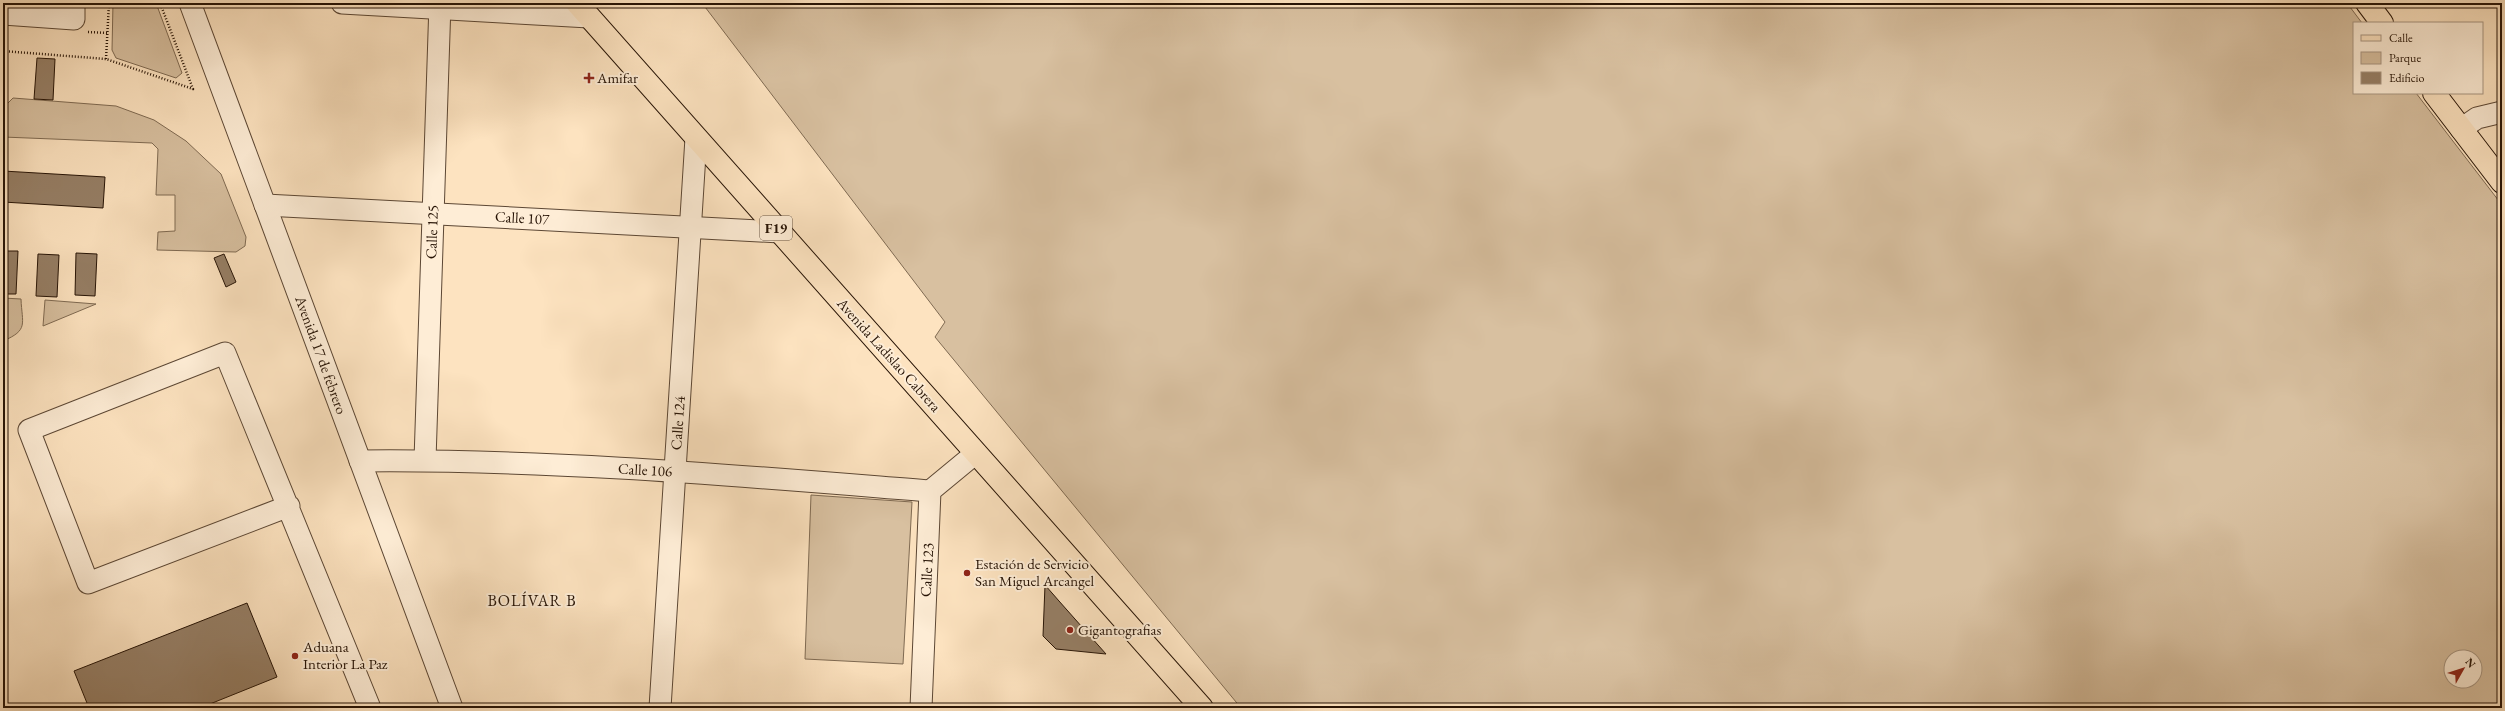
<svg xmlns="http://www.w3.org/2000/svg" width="2505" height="711" font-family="'EB Garamond',serif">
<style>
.green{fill:#d8c0a0;stroke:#7f6a52;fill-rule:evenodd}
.building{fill:#967f66;stroke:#261305}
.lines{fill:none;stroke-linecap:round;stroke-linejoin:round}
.minor-casing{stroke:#5c4734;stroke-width:23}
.major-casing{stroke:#261305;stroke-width:24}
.highway-casing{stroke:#261305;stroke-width:24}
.path{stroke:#261305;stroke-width:2.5;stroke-dasharray:1 2;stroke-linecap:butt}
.minor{stroke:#feedd6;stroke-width:21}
.major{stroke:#fde3c0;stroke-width:22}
.highway{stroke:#fde3c0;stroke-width:22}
.poi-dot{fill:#8f2418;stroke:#feedd6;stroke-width:1.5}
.labels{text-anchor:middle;stroke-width:4;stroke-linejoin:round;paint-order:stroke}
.shield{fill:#feedd6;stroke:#675444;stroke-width:1}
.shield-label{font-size:14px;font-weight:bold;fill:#261305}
.poi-label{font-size:15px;fill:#261305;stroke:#feedd6;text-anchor:start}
.street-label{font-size:15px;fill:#261305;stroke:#feedd6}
.neighbourhood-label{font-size:16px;letter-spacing:1px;fill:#261305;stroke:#feedd6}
</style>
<rect width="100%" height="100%" fill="#fde3c0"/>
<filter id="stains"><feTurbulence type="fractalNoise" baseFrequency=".005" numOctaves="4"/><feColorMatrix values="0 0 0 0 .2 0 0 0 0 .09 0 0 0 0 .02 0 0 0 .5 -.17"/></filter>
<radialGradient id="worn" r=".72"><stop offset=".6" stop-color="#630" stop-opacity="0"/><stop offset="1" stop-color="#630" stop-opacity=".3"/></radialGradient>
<g class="green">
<path d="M113,3H156L182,73L176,78L116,58L112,50Z"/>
<path d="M702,3H2347L2362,23H2354V93H2416L2502,205V708H1241L935,337L945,322ZM2451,657H2475V681H2451Z"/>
<path d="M13,98L116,106L154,120L186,141L221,174L246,237L245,246L236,252L157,250L158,232L175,231V195H156L158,149L152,143L3,137V108Z"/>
<path d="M3,298L21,299C22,324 29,330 3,341Z"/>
<path d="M45,300L96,304L43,326Z"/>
<path d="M811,495L912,502L903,664L805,659Z"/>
</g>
<g class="building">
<path d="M37,58L55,59L53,100L34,99Z"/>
<path d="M3,171L105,177L103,208L3,202Z"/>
<path d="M3,251H18L16,294H3Z"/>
<path d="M76,253L97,254L95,296L75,295Z"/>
<path d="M38,254L59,255L57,297L36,296Z"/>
<path d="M224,254L236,282L226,287L214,258Z"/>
<path d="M1045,585L1059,601L1106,654L1056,649L1043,636Z"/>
<path d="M247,603L277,677L200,708H89L74,671Z"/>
</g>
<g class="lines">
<g class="minor-casing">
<g id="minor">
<path d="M190,3L452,708"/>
<path d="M342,3L589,17"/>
<path d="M3,14L74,19V3"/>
<path d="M2461,129L2477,118L2502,112"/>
<path d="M265,205L780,232"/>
<path d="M425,460L440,3"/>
<path d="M360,461C550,459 741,476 930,491"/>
<path d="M289,506L88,583L29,430L225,353L370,708"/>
<path d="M660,708L696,138"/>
<path d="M921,708L930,491L976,453"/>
</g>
</g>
<g class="major-casing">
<g id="major">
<path d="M2367,3L2382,23"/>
<path d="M2434,93L2502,182"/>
</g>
</g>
<g class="highway-casing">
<path id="highway" d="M577,3L1202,708"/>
</g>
<g class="path">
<path d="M88,32L108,33"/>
<path d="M3,51L106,59L193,89L160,3"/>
<path d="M106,59L109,3"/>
</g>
<use href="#minor" class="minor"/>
<use href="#major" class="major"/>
<use href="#highway" class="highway"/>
</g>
<g class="poi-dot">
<path d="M587 72h4v4h4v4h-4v4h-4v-4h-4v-4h4z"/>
<circle cx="967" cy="573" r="4"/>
<circle cx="1070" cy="630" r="4"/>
<circle cx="295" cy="656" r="4"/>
</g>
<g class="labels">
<rect class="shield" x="760" y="216" width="32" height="24" rx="3"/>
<g class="shield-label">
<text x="776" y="233">F19</text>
</g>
<g class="poi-label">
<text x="597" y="83">Amifar</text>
<text x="975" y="569">Estación de Servicio<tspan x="975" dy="17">San Miguel Arcangel</tspan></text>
<text x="1078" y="635">Gigantografias</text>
<text x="303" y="652">Aduana<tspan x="303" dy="17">Interior La Paz</tspan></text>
</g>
<g class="street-label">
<text transform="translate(522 218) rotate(3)" y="5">Calle 107</text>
<text transform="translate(432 232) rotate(-88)" y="5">Calle 125</text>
<text transform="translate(321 355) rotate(70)" y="5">Avenida 17 de febrero</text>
<text transform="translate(889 355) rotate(48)" y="5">Avenida Ladislao Cabrera</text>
<text transform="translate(678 423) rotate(-86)" y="5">Calle 124</text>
<text transform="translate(645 470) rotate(3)" y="5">Calle 106</text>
<text transform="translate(927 570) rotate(-87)" y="5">Calle 123</text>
</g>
<g class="neighbourhood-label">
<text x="532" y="606">BOLÍVAR B</text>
</g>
</g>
<rect width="2505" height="711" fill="none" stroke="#fde3c0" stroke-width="16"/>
<rect x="4" y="4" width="2497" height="703" fill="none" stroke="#261305" stroke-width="2"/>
<rect x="8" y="8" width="2489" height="695" fill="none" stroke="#261305"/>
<rect x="2353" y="22" width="130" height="72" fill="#feedd6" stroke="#a89682"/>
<rect x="2361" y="35" width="20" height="6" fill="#fde3c0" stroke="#a89682"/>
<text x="2389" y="42" font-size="12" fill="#261305">Calle</text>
<rect x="2361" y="52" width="20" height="12" fill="#d8c0a0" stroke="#a89682"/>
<text x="2389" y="62" font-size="12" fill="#261305">Parque</text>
<rect x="2361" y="72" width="20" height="12" fill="#967f66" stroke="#a89682"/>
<text x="2389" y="82" font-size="12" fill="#261305">Edificio</text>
<g transform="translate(2463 669) rotate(51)"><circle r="19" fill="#feedd6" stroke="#a89682"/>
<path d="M0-3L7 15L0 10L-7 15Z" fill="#8f2418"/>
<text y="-6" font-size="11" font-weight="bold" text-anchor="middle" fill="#261305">N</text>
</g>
<rect width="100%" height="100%" filter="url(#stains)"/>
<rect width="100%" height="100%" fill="url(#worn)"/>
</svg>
